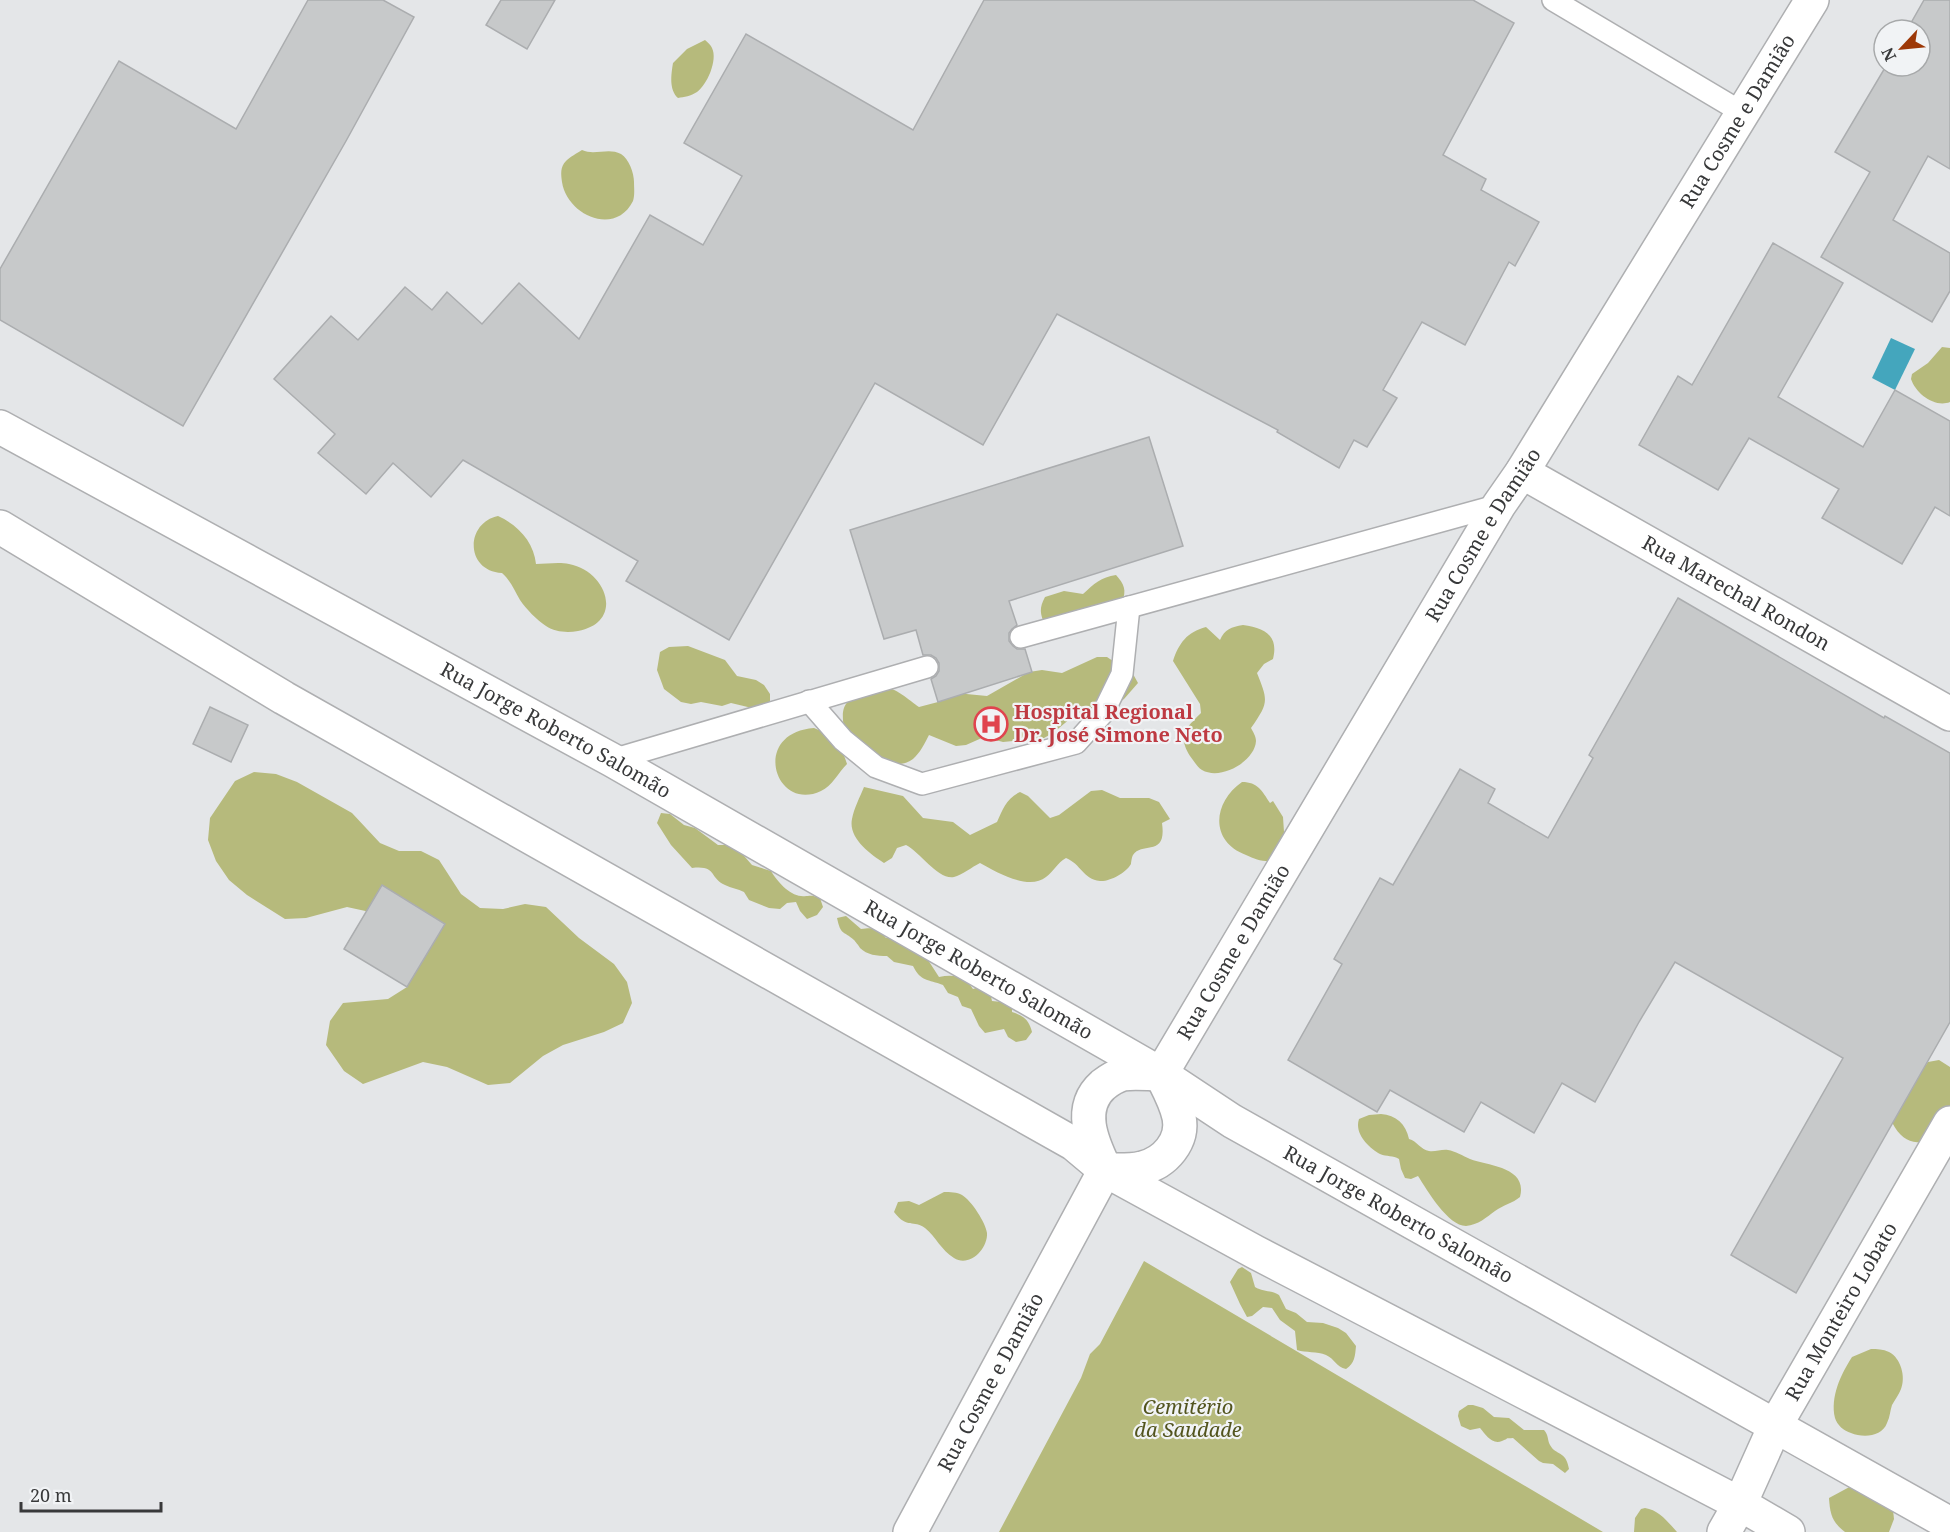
<svg xmlns="http://www.w3.org/2000/svg" width="1950" height="1532" font-family="'Noto Serif',serif">
<style>
.green{fill:#b6ba7c}
.water{fill:#44a6bd}
.building{fill:#c7c9ca;stroke:#abadaf;stroke-width:1.5}
.lines{fill:none;stroke-linecap:round;stroke-linejoin:round}
.lane-casing{stroke:#aeafb1;stroke-width:24}
.street-casing{stroke:#aeafb1;stroke-width:36}
.secondary-casing{stroke:#aeafb1;stroke-width:36}
.lane{stroke:#fff;stroke-width:21}
.street{stroke:#fff;stroke-width:33}
.secondary{stroke:#fff;stroke-width:33}
.labels{text-anchor:middle;stroke-width:4.5;stroke-linejoin:round;paint-order:stroke}
.street-label{font-size:20px;fill:#38393a;stroke:#f1f3f5}
.health-label{font-size:20px;font-weight:bold;fill:#be3a42;stroke:#f1f3f5;text-anchor:start}
.park-label{font-size:20px;font-style:italic;fill:#52541e;stroke:#f1f3f5}
</style>
<rect width="100%" height="100%" fill="#e4e6e8"/>
<g class="green">
<path d="M705,40C708,43 711,45 712,48C718,60 707,85 697,92C691,96 684,97 678,98C669,90 671,75 673,63L687,49Z"/>
<path d="M582,150C595,156 608,147 621,154C629,159 634,173 634,182C634,188 635,195 633,201C615,237 567,215 562,182C561,174 560,167 566,161C570,157 577,153 582,150Z"/>
<path d="M1942,347L1950,348V402C1935,408 1916,394 1911,379L1912,374L1928,363Z"/>
<path d="M498,516C518,525 534,542 536,564C546,564 559,562 569,564C607,571 625,622 578,631C567,633 555,632 546,626C537,620 526,609 520,600C514,590 511,581 502,573C465,571 465,523 498,516Z"/>
<path d="M1116,575C1124,584 1127,590 1122,602L1045,625C1040,614 1039,608 1045,597L1064,591L1083,594C1094,584 1101,577 1116,575Z"/>
<path d="M1243,625C1264,628 1279,635 1273,659L1264,664L1257,673C1268,701 1269,702 1251,728C1253,732 1256,736 1256,741C1255,761 1221,781 1202,770C1197,767 1194,761 1190,756C1177,735 1186,728 1201,713L1200,704L1173,661C1179,643 1187,632 1206,627L1220,640C1225,629 1231,627 1243,625Z"/>
<path d="M688,646L725,660L737,676L756,680L764,685L770,694V703L752,708L731,703L722,706L701,702L691,704L681,702L664,689L657,670L660,652L669,647Z"/>
<path d="M1097,657H1107L1116,663L1133,674L1138,683L1124,699L1117,704L1097,710L1077,713L1053,733L1044,738L1003,742L984,737L966,745L956,746L929,735C925,743 920,753 913,759C888,777 861,743 844,728C840,704 846,699 869,691C872,690 878,687 882,687C894,686 909,700 919,707L938,702L947,697L956,693L987,696L1029,672L1042,670L1062,673Z"/>
<path d="M814,728C830,734 843,748 847,764C838,773 832,786 821,791C775,813 750,733 814,728Z"/>
<path d="M254,772L276,774L297,782L352,813L380,843L399,851H421L439,860L461,894L480,908L503,909L525,904L546,907L579,938L614,964L627,982L632,1003L623,1023L604,1032L563,1045L543,1056L510,1083L488,1085L447,1067L423,1062L363,1084L344,1071L326,1045L330,1021L343,1003L388,999L407,987L370,912L347,907L306,918L285,919L247,895L229,880L216,861L208,840L210,818L235,781Z"/>
<path d="M1242,782C1258,782 1262,791 1270,803L1273,801L1283,817L1285,847L1273,861C1262,862 1255,859 1246,855C1209,841 1213,802 1242,782Z"/>
<path d="M864,787L903,796L923,818L953,822L970,835L997,822C1003,809 1006,799 1020,792L1028,796L1050,818L1059,815L1091,791L1102,790L1120,798H1149L1159,802L1170,819L1162,823C1167,858 1142,841 1133,855C1132,856 1131,863 1131,864C1126,873 1109,882 1100,881C1083,879 1081,864 1066,858C1057,863 1054,871 1046,877C1029,891 996,872 980,863C972,867 962,875 954,877C938,880 921,853 906,845L897,848L892,858L884,863C870,854 848,838 852,819C854,808 860,797 864,787Z"/>
<path d="M661,813L670,814L684,825L695,828L718,845H729L738,849L752,865L771,871C777,881 789,895 801,896C810,897 809,894 820,898L823,907L817,915L807,919L800,911L796,902L787,903L780,909L769,908L749,900L744,892C738,889 731,888 725,885C709,878 717,865 692,868L671,845L657,823Z"/>
<path d="M846,916L861,929C873,927 879,928 886,938L895,937L928,960L939,977C954,974 965,976 973,989L982,986L990,992L992,1001L1002,1002L1012,1006V1012C1024,1016 1029,1020 1032,1032L1026,1040L1016,1042L1008,1037L1004,1029L985,1033L979,1026L971,1009L962,1006L958,997L948,993L943,985C928,979 921,982 913,966L894,962L887,956C877,956 867,955 860,948C859,946 855,941 854,940C843,930 841,936 837,918Z"/>
<path d="M1939,1060L1950,1067V1144C1919,1140 1904,1151 1889,1116L1928,1062Z"/>
<path d="M1381,1114C1396,1115 1406,1124 1409,1139C1417,1141 1421,1150 1429,1151C1435,1152 1442,1149 1448,1150C1455,1151 1463,1156 1470,1159C1489,1166 1528,1167 1520,1197C1513,1203 1503,1205 1495,1211C1487,1217 1478,1225 1466,1226C1448,1226 1427,1190 1418,1176L1411,1179L1405,1178L1401,1169L1399,1159C1393,1155 1387,1157 1380,1154C1369,1148 1354,1134 1359,1119L1369,1115Z"/>
<path d="M944,1192C950,1192 957,1192 962,1195C971,1200 986,1223 987,1233C988,1249 969,1268 954,1258C941,1250 936,1237 925,1228C913,1219 908,1230 894,1212L898,1202L909,1201L919,1205Z"/>
<path d="M1144,1261L1603,1532H999L1081,1378L1090,1354L1100,1344Z"/>
<path d="M1242,1267L1251,1273L1255,1287C1263,1292 1271,1290 1279,1295L1286,1309L1296,1313L1307,1322L1323,1323L1338,1328L1346,1333L1356,1346C1355,1356 1355,1363 1346,1369C1336,1367 1335,1359 1326,1355C1317,1351 1306,1353 1297,1350L1295,1331L1280,1320L1272,1308L1263,1307L1252,1316L1247,1317L1240,1304L1230,1282L1238,1269Z"/>
<path d="M1871,1349C1877,1349 1883,1349 1889,1352C1901,1358 1906,1377 1901,1389C1899,1394 1895,1400 1892,1405C1890,1411 1890,1417 1887,1423C1882,1437 1863,1438 1851,1433C1844,1431 1837,1425 1835,1418C1830,1397 1841,1374 1852,1357Z"/>
<path d="M1468,1405H1473L1483,1408L1494,1417L1509,1418L1524,1430H1544C1549,1436 1547,1439 1550,1445C1556,1456 1566,1450 1569,1469L1565,1473L1553,1464L1543,1463L1539,1461L1513,1438C1502,1439 1512,1437 1502,1441C1492,1445 1486,1435 1480,1428L1470,1430L1461,1426L1458,1416L1459,1411Z"/>
<path d="M1855,1484L1893,1510L1894,1519L1889,1532H1845C1832,1522 1830,1514 1829,1498Z"/>
<path d="M1645,1508C1659,1510 1668,1522 1677,1532H1634L1635,1518L1641,1509Z"/>
</g>
<path class="water" d="M1891,338L1915,349L1895,390L1872,378Z"/>
<g class="building">
<path d="M308,0H383L414,17L346,141L183,426L0,320V269L119,61L236,129Z"/>
<path d="M501,0H555L527,49L486,25Z"/>
<path d="M984,0H1473L1514,23L1443,155L1486,179L1481,190L1539,222L1515,266L1509,262L1465,345L1422,322L1383,390L1397,398L1367,447L1354,440L1339,468L1277,432L1278,430L1057,314L983,445L875,383L729,640L626,581L638,561L463,460L431,497L393,463L366,494L318,453L335,434L274,379L331,316L358,340L405,287L432,310L447,292L482,324L519,283L579,339L650,215L703,245L742,176L684,143L746,34L913,130Z"/>
<path d="M1924,0H1950V169L1928,156L1893,220L1950,253V291L1932,322L1821,257L1870,172L1835,152L1886,66H1920V30H1907Z"/>
<path d="M1773,243L1843,283L1778,397L1863,447L1895,390L1950,421V516L1935,507L1902,564L1822,518L1839,489L1749,438L1718,490L1639,445L1678,376L1692,385Z"/>
<path d="M1149,437L1183,546L1009,601L1017,625L1012,629L1009,633V641L1013,646L1017,649H1025L1032,672L938,702L931,679L936,676L939,671V663L936,658L931,655H923L916,630L884,639L850,530Z"/>
<path d="M1678,598L1884,718L1885,716L1950,753V1022L1796,1293L1731,1255L1843,1058L1675,962L1639,1022L1595,1102L1562,1083L1534,1133L1481,1102L1464,1132L1390,1090L1377,1112L1288,1060L1342,964L1334,959L1380,878L1393,885L1460,769L1495,789L1488,803L1548,838L1593,758L1589,755Z"/>
<path d="M210,707L248,725L231,762L193,744Z"/>
<path d="M382,885L445,924L407,987L344,949Z"/>
</g>
<g class="lines">
<g class="lane-casing">
<g id="lane">
<path d="M1553,0L1743,113"/>
<path d="M1021,637L1499,505"/>
<path d="M809,701L843,740L876,767L922,784L1076,743L1103,713L1122,674L1129,607"/>
<path d="M612,760L927,667"/>
</g>
</g>
<g class="street-casing">
<g id="street">
<path id="s1" d="M1522,472L1950,714"/>
<path id="s2" d="M1724,1532L1740,1504L1775,1426L1950,1123"/>
</g>
</g>
<g class="secondary-casing">
<g id="secondary">
<path id="s3" d="M0,427L612,760L1161,1074L1232,1121L1950,1524"/>
<path d="M0,527L284,698L1074,1144L1105,1170L1255,1252L1740,1504L1788,1532"/>
<path id="s4" d="M1161,1074L1499,505L1522,472L1812,0"/>
<path d="M1104,1167C1092,1142 1077,1108 1103,1085C1108,1081 1116,1076 1123,1074C1135,1072 1149,1074 1161,1074"/>
<path d="M1105,1170C1117,1170 1131,1171 1142,1168C1165,1163 1184,1141 1179,1117C1176,1102 1168,1088 1161,1074"/>
<path id="s5" d="M910,1532L1105,1170"/>
</g>
</g>
<use href="#lane" class="lane"/>
<use href="#street" class="street"/>
<use href="#secondary" class="secondary"/>
</g>
<defs>
<g id="hospital-ring" transform="scale(1.725)"><circle r="9.5" fill="#f1f3f5" stroke="#e0444e" stroke-width="1.5"/><path d="M-5-5h3v3.5h4V-5h3V5h-3V1.5h-4V5h-3Z" fill="#e0444e"/></g>
</defs>
<g fill-rule="evenodd">
<use href="#hospital-ring" x="991" y="724"/>
</g>
<g class="labels">
<g class="street-label">
<text dy="7" stroke="none"><textPath href="#s4" startOffset="1114">Rua Cosme e Damião</textPath></text>
<text dy="7" stroke="none"><textPath href="#s4" startOffset="628">Rua Cosme e Damião</textPath></text>
<text dy="7" stroke="none"><textPath href="#s1" startOffset="246">Rua Marechal Rondon</textPath></text>
<text dy="7" stroke="none"><textPath href="#s3" startOffset="633">Rua Jorge Roberto Salomão</textPath></text>
<text dy="7" stroke="none"><textPath href="#s4" startOffset="142">Rua Cosme e Damião</textPath></text>
<text dy="7" stroke="none"><textPath href="#s3" startOffset="1119">Rua Jorge Roberto Salomão</textPath></text>
<text dy="7" stroke="none"><textPath href="#s3" startOffset="1605">Rua Jorge Roberto Salomão</textPath></text>
<text dy="7" stroke="none"><textPath href="#s2" startOffset="250">Rua Monteiro Lobato</textPath></text>
<text dy="7" stroke="none"><textPath href="#s5" startOffset="170">Rua Cosme e Damião</textPath></text>
</g>
<g class="health-label">
<text x="1014" y="719">Hospital Regional<tspan x="1014" dy="23">Dr. José Simone Neto</tspan></text>
</g>
<g class="park-label">
<text x="1188" y="1414">Cemitério<tspan x="1188" dy="23">da Saudade</tspan></text>
</g>
</g>
<g transform="translate(1902 48) rotate(244)"><circle r="28" fill="#f1f3f5" stroke="#a7a9aa" stroke-width="1.5"/>
<path d="M0-4.5L10 22L0 15L-10 22Z" fill="#9d3807"/>
<text y="-9" font-size="16" font-weight="bold" text-anchor="middle" fill="#38393a">N</text>
</g>
<path d="M21 1502v9h140v-9" fill="none" stroke="#38393a" stroke-width="3"/>
<text x="30" y="1502" font-size="18" fill="#38393a" stroke="#f1f3f5" stroke-width="4.5" paint-order="stroke">20 m</text>
</svg>
